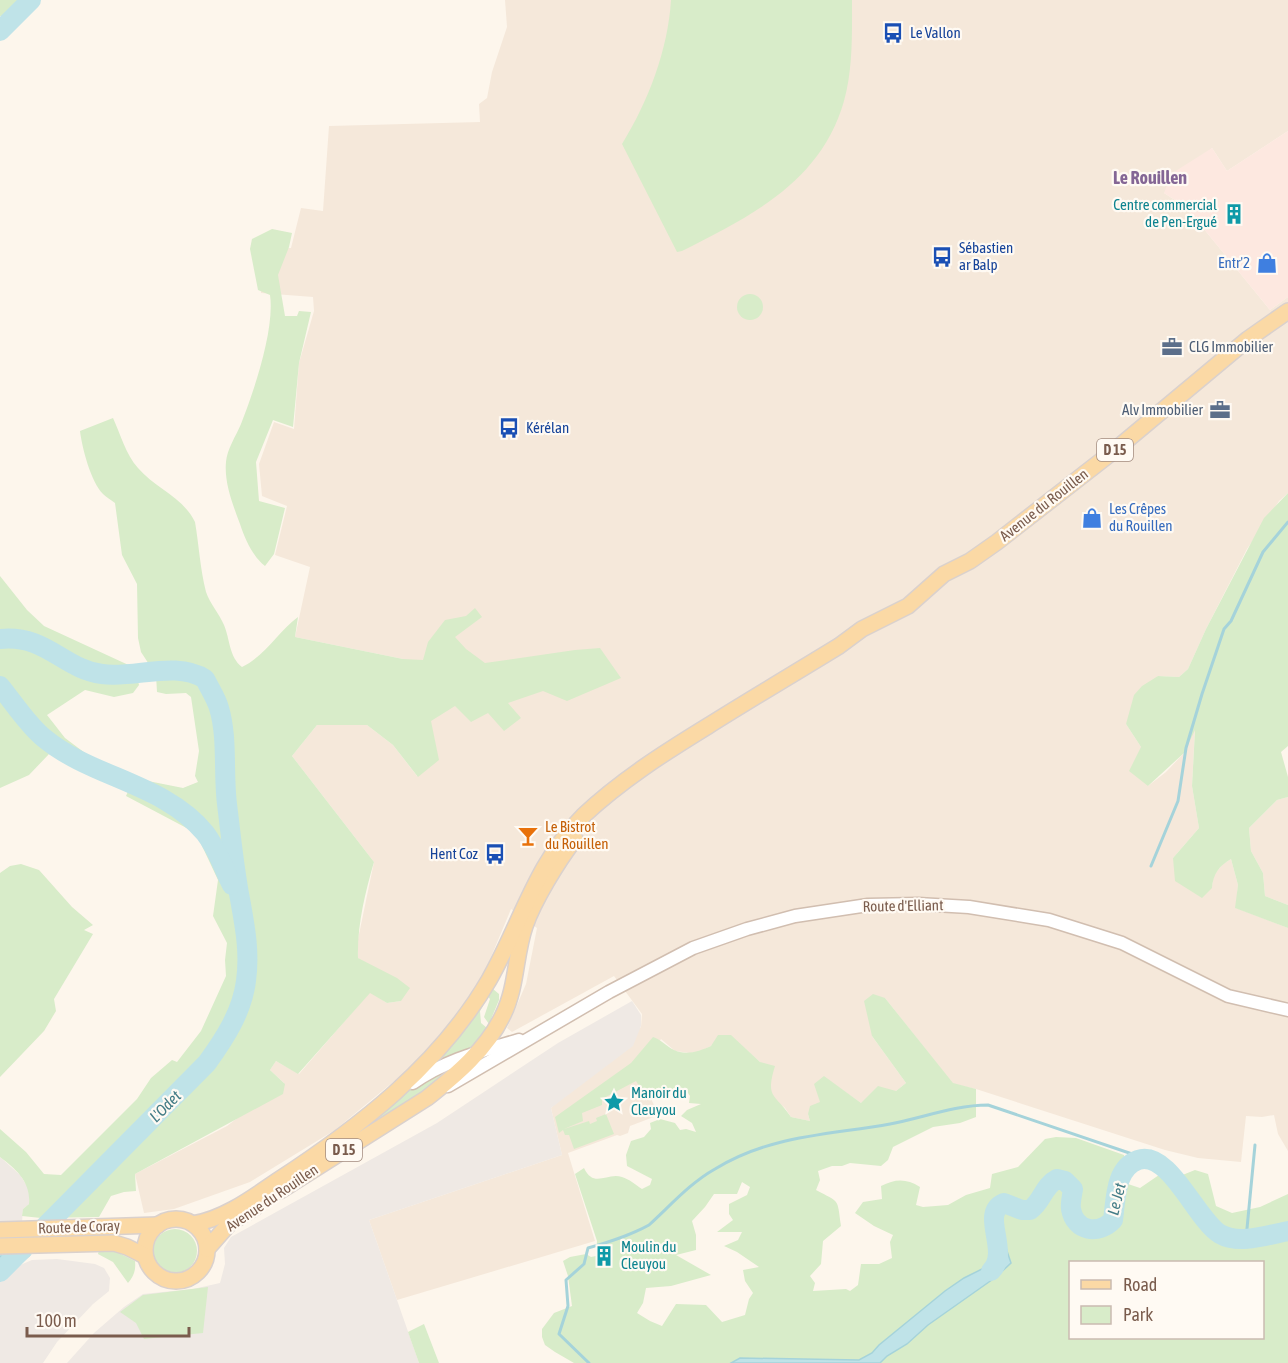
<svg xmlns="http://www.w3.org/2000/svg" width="1288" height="1363" font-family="'Asap Condensed',sans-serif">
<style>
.residential{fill:#f5e8da}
.commercial{fill:#fde8e0}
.industrial{fill:#efe9e4}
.green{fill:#d8ecc9;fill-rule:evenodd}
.water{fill:#bfe3e8;stroke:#a5d3da;stroke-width:1.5}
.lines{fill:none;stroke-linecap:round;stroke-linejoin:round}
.stream{stroke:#a5d3da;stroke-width:3}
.river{stroke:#bfe3e8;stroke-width:20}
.minor-casing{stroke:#d1beb0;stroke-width:15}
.major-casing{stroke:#dad1cd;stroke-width:18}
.minor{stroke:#fff;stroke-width:12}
.major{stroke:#fbd9a5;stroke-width:15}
.labels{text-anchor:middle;stroke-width:4.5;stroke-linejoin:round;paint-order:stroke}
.shield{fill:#fffaf3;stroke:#a28b7f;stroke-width:1.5}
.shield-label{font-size:14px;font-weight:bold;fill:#7a5c4d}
.transit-label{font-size:15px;fill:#164399;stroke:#fffaf3;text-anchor:start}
.culture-label{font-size:15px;fill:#0d838f;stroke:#fffaf3;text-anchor:start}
.shop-label{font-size:15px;fill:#366cbe;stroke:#fffaf3;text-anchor:end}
.service-label{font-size:15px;fill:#4e5e75;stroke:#fffaf3;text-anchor:start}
.street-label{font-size:15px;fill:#7a5c4d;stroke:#fffaf3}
.food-label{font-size:15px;fill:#c56008;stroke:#fffaf3;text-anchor:start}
.water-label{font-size:16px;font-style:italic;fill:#437c86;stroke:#fffaf3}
.quarter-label{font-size:18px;font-weight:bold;fill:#846695;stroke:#fffaf3}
</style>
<rect width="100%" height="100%" fill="#fdf6ec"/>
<g class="residential">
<path d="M505,0H1288V131L1227,171L1212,148L1164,193L1186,207L1270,310L1288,297V493L1279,501L1247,549L1206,629L1188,669L1179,677L1158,676L1126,724L1141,747L1148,786L1166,772L1184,753L1195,728L1192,786L1199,828L1173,858L1212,888L1213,876L1223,864L1231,859L1238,885L1236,908L1288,928V1151L1278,1134L1274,1115L1262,1117L1246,1116L1241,1162L1198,1158L1165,1150L976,1089L953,1084L885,998L872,1036L906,1083L896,1091L861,1103L824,1077L820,1103L808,1114L810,1121L791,1117L785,1108L772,1097L770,1084L760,1062L731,1036L699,1052L690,1053L675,1051L661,1039L638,1078L647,1091L659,1115L630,1126L628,1133L620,1136L617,1135L568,1153L595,1241L397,1300L369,1220L562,1155L551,1108L641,1027L642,1014L614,976L512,1032L507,1028L526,984L537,928L511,909L483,976L454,1018L410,1068L335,1130L250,1182L174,1209L144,1213L135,1174L227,1126L284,1083L270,1070L276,1061L299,1074L370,992L387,1003L401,1001L358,958V939L374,862L292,756L317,725H367L393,745L417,776L403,659L295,637L310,567L275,555L287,506L262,496L259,464L274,422L294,429L299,363L314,311L313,297L261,293L260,249L291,248L301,208L323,211L329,126L480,122L479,104L487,98L492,72L507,27Z"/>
<path d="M1288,797V905L1265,896L1263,873L1251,851L1249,828L1277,800Z"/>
</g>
<path class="commercial" d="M1288,131V297L1270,310L1186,207L1164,193L1171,174L1212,148L1227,171Z"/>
<g class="industrial">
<path d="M632,1001L641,1015V1026L633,1046L551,1108L562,1155L369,1220L419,1363H67L94,1333L124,1307L143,1294L193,1289L220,1283L225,1264L224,1248L231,1237L437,1123L558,1043Z"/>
<path d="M0,1157L20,1175L30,1191L29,1204L23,1209L22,1222H0Z"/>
<path d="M57,1259L95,1264L104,1268L110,1278L109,1291L93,1304L57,1342L43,1363H0V1281L18,1266L32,1260Z"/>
</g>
<g class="green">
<path d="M0,0H25L7,16H0Z"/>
<path d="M671,0H852C852,33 853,69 844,101C821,182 751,216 682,251L677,252L622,144C648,102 668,50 671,0Z"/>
<path d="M272,229L292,233L289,247L278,275L285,316H297L299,311L311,312L299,363L293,427L273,420L256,462L259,501L285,508L274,554L265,566C253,557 245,539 240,524C233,505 224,483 226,462C227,449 236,436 241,424C254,391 275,329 270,295L258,290L250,249L252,239Z"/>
<circle cx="750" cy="307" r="13"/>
<path d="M113,418C120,433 126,455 138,468C155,488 183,497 195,522C199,545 200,569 206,592C210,604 219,613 224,625C230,639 229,657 242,667C265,656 278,632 298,617L295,637L403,659L423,660L428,642L445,620L466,616L475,608L482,617L455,637L466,649L485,663L575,650L600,648L621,678L567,701L543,691L508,703L521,718L504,731L488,713L471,722L455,706L431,721L439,760L418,777L393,745L367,725H317L292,756L374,862C365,893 357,926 358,958L397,978L410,988L401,1001L387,1003L370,993L298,1074L276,1061L270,1070L285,1084L283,1094L135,1174L136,1191L124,1192L111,1196L99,1217L41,1218L22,1216L23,1209L29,1204C31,1182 16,1169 0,1157V1129L26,1152L44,1174L61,1175L137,1099L151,1078L172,1060L177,1062L201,1031L226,976L225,960L227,943L213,916L218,880L196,833L126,796L133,780H143L183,788L198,782L195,776L199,751L191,697L186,693L166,694L157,692L156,675L141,652L138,638L137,584L122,555L115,503C111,500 106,497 103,494C91,482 82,448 80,431Z"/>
<path d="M1288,493V746L1281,752L1288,777V797L1277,800L1249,828L1251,851L1263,873L1265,896L1288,905V928L1235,908L1238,885L1231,859C1219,866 1213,874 1212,888L1202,898L1175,881L1173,858L1199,828L1192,786L1195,730L1184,753L1148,786L1129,771L1141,747L1126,724L1134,695L1142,686L1158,676L1179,677L1188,669L1206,629L1264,518Z"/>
<path d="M0,576L27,610L44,626L135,668L139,685L133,693L114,697L85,690L47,715L65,738L85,753L73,767L49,754L29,775L0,788Z"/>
<path d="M21,864L39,870L72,907L93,925L84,930L93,934L54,999L56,1011L44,1031L0,1077V873L10,866Z"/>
<path d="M489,989H493L499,994V1000L489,1024L484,1017L490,999L486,994Z"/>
<path d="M873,994L885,998L953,1083L976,1089V1117L960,1123L933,1127L893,1147L888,1160L881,1166L850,1163L842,1166H832L818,1171L820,1180L816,1190C840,1203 837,1197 841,1226L823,1241L821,1264L810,1276L815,1283L813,1291L846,1289L850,1291L858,1285L861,1264H879L892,1258L890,1242L893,1235L874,1226L855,1213L863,1202L882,1199L881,1186C895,1179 906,1178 920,1187L916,1205L923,1207L948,1205L966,1195L990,1188L992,1174L1018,1167L1045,1139L1056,1137L1076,1138L1124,1155L1128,1184L1140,1188L1159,1175L1165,1182L1195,1170L1208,1174L1216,1206L1232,1213L1260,1207L1288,1194V1363H574L555,1352L545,1345L542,1337V1329L554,1313L572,1306L568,1276L563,1261L570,1257L586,1254L591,1257L596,1256L597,1241L575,1174L584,1168C594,1189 607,1172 622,1177C629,1179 636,1185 642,1189L650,1185L652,1179L627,1166L626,1155L631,1141L644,1137L651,1129L650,1123L660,1119L675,1123L680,1130L686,1129L696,1132L692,1123L681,1116L687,1110L701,1104L689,1103L690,1096L688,1093L647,1091L641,1089L636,1081L602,1099V1105L582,1113L583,1121L564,1129L589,1121L590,1124L597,1121L596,1118L606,1114L614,1134L574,1149L569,1135H565L563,1130L559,1133L555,1117L631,1063L653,1037C662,1040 666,1046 674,1050C686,1056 700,1051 711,1046L718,1035H731L760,1062L775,1066C765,1099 775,1093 791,1117L810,1121L808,1114L810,1106L820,1102L814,1084L824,1076L861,1103L878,1086L896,1091L906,1083L872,1036L864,1001ZM742,1182L750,1187L747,1195L729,1204V1214L733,1220L717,1232H742L738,1240L724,1246L737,1252L759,1267L743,1270L745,1281L753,1293L749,1299L745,1315L722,1322L706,1305L676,1304L662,1326L650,1321L637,1313L643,1303L646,1288L671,1286L711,1275L676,1255L696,1250V1235L692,1221L705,1207L714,1194H737ZM1070,1262H1262V1338H1070Z"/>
<path d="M482,1001L485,1002L480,1011L481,1023L487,1028L475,1049L427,1067Z"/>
<path d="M458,1064L442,1080L368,1127V1124L426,1077Z"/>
<circle cx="175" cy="1251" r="22"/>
<path d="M99,1250L115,1251L135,1261C136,1270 134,1276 128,1283L113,1262L98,1254Z"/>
<path d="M208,1287L203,1333L144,1339L136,1323L120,1312L143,1295Z"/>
<path d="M424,1324L439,1363H419L408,1332Z"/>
</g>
<g class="water">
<path d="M1006,1248L1011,1263L996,1277L928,1325L907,1344L887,1356L880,1363H731L740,1358L859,1360L872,1353L879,1345L945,1291L964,1278L986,1267L993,1256L992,1249Z"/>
<path d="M0,1256H29L0,1281Z"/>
</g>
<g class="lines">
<g class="stream">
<path d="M1151,866L1178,801L1186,748L1202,694L1224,629L1231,621L1263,552L1288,522"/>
<path d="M1246,1239L1255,1145"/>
<path d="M589,1363L559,1334L568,1306L566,1280L584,1264L588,1248C609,1242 629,1236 649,1225C670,1206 690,1183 715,1169C770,1135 829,1135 890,1124C922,1118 955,1105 988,1105L1144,1158"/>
</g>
<g class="river">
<path d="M0,31L31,0"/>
<path d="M0,639C46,634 63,669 102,674C134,679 176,660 205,679C210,689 216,698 219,708C228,738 223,773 227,804C231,836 234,868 240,899C245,927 250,952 246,981C242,1012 225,1038 207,1063L0,1272"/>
<path d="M0,686C14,703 27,724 44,738C92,778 164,783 205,833C217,848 223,868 232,885"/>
<path d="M991,1271C1011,1251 979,1214 1004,1203L1022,1210H1030C1043,1201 1043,1186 1057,1179L1065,1181L1073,1189C1072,1196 1070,1203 1071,1209C1075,1232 1099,1235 1113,1220C1116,1199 1115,1168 1138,1160C1169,1149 1197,1221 1220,1234C1239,1245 1268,1235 1288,1231"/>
</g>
<g class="minor-casing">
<g id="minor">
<path d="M413,1083C445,1060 482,1051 519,1040"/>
<path d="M448,1086L609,992L693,948L747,929L795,916L868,905L918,904L969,907L1049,920L1122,943L1228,996L1288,1010"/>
</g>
</g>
<g class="major-casing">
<g id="major">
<path d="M280,1191L427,1098C456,1075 487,1049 503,1015C517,987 515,955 525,926C534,900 558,861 575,839"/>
<circle cx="176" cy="1250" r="31"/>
<path d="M193,1224C224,1219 252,1198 277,1181C358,1128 439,1066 489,980C521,924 535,864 583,816C620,781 664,753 708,726C751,699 795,673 839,646L862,629L908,606L944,574L970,561L997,542L1115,450L1248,339L1288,311"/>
<path d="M0,1230L158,1225"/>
<path d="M0,1246L114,1243L127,1247L145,1256"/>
<path d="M207,1249L229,1224L257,1206"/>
</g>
</g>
<use href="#minor" class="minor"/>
<use href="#major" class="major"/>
</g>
<defs>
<g id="bus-bare" transform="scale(1.62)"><path d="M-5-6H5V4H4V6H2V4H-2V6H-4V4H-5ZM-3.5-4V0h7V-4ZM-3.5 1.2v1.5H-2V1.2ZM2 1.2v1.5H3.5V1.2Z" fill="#1a4fb4" stroke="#fffaf3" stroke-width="2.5" paint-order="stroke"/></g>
<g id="building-bare" transform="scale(1.62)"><path d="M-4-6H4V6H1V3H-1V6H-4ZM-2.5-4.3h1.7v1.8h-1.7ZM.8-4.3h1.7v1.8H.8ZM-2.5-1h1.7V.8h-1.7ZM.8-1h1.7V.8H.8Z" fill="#0f9aa8" stroke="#fffaf3" stroke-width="2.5" paint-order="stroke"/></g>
<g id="shop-bare" transform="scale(1.62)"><path d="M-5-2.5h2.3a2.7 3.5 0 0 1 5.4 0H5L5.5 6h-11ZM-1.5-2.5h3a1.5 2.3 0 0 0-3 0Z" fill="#3f7fe0" stroke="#fffaf3" stroke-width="2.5" paint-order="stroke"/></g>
<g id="office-bare" transform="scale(1.62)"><path d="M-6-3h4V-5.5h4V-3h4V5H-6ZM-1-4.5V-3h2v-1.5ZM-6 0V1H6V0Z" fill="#5c6f8a" stroke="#fffaf3" stroke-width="2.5" paint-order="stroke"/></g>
<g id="bar-bare" transform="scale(1.62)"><path d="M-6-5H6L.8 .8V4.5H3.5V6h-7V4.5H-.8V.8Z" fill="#e8710a" stroke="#fffaf3" stroke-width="2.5" paint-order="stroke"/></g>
<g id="sight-bare" transform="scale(1.62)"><path d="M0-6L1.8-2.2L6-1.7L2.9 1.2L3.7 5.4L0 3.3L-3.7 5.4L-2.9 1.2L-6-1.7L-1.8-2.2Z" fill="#0f9aa8" stroke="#fffaf3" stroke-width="2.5" paint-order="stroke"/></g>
</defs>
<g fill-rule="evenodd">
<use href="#bus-bare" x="893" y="33"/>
<use href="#building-bare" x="1234" y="214"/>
<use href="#bus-bare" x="942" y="257"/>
<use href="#shop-bare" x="1267" y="263"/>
<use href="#office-bare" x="1172" y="347"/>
<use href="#office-bare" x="1220" y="410"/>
<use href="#bus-bare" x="509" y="428"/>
<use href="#shop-bare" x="1092" y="518"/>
<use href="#bar-bare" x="528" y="836"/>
<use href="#bus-bare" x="495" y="854"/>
<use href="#sight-bare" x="614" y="1102"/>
<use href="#building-bare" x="604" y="1256"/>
</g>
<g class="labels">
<g class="shield">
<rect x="1097" y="439" width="36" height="22" rx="4.5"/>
<rect x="326" y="1139" width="36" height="22" rx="4.5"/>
</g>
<g class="shield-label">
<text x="1115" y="455">D 15</text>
<text x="344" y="1155">D 15</text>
</g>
<g class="transit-label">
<text x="910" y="38">Le Vallon</text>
<text x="959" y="253">Sébastien<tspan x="959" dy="17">ar Balp</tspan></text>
<text x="526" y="433">Kérélan</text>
<text x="478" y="859" text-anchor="end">Hent Coz</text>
</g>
<g class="culture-label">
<text x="1217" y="210" text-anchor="end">Centre commercial<tspan x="1217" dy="17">de Pen-Ergué</tspan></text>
<text x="631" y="1098">Manoir du<tspan x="631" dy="17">Cleuyou</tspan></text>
<text x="621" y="1252">Moulin du<tspan x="621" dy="17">Cleuyou</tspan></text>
</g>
<g class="shop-label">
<text x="1250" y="268">Entr'2</text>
<text x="1109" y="514" text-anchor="start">Les Crêpes<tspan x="1109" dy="17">du Rouillen</tspan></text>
</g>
<g class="service-label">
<text x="1189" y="352">CLG Immobilier</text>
<text x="1203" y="415" text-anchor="end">Alv Immobilier</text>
</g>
<g class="street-label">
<text transform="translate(1044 505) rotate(-38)" y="5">Avenue du Rouillen</text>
<text transform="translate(903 906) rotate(-1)" y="5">Route d'Elliant</text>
<text transform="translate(272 1198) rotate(-34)" y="5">Avenue du Rouillen</text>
<text transform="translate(79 1227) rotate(-2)" y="5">Route de Coray</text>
</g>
<g class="food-label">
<text x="545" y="832">Le Bistrot<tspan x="545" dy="17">du Rouillen</tspan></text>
</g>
<g class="water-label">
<text transform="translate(165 1106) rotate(-45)" y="6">L'Odet</text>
<text transform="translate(1116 1199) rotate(-76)" y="6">Le Jet</text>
</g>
<g class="quarter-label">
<text x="1150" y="184">Le Rouillen</text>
</g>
</g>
<rect x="1069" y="1261" width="195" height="78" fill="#fffaf3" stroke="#cabbb1" stroke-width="1.5"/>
<rect x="1081" y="1280" width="30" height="9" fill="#fbd9a5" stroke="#cabbb1" stroke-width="1.5"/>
<text x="1123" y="1291" font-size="18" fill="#7a5c4d">Road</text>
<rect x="1081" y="1306" width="30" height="18" fill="#d8ecc9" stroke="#cabbb1" stroke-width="1.5"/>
<text x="1123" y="1321" font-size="18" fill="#7a5c4d">Park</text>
<path d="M27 1327v9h162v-9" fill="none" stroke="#7a5c4d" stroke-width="3"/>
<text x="36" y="1327" font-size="18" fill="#7a5c4d" stroke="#fffaf3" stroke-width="4.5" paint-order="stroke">100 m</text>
</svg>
